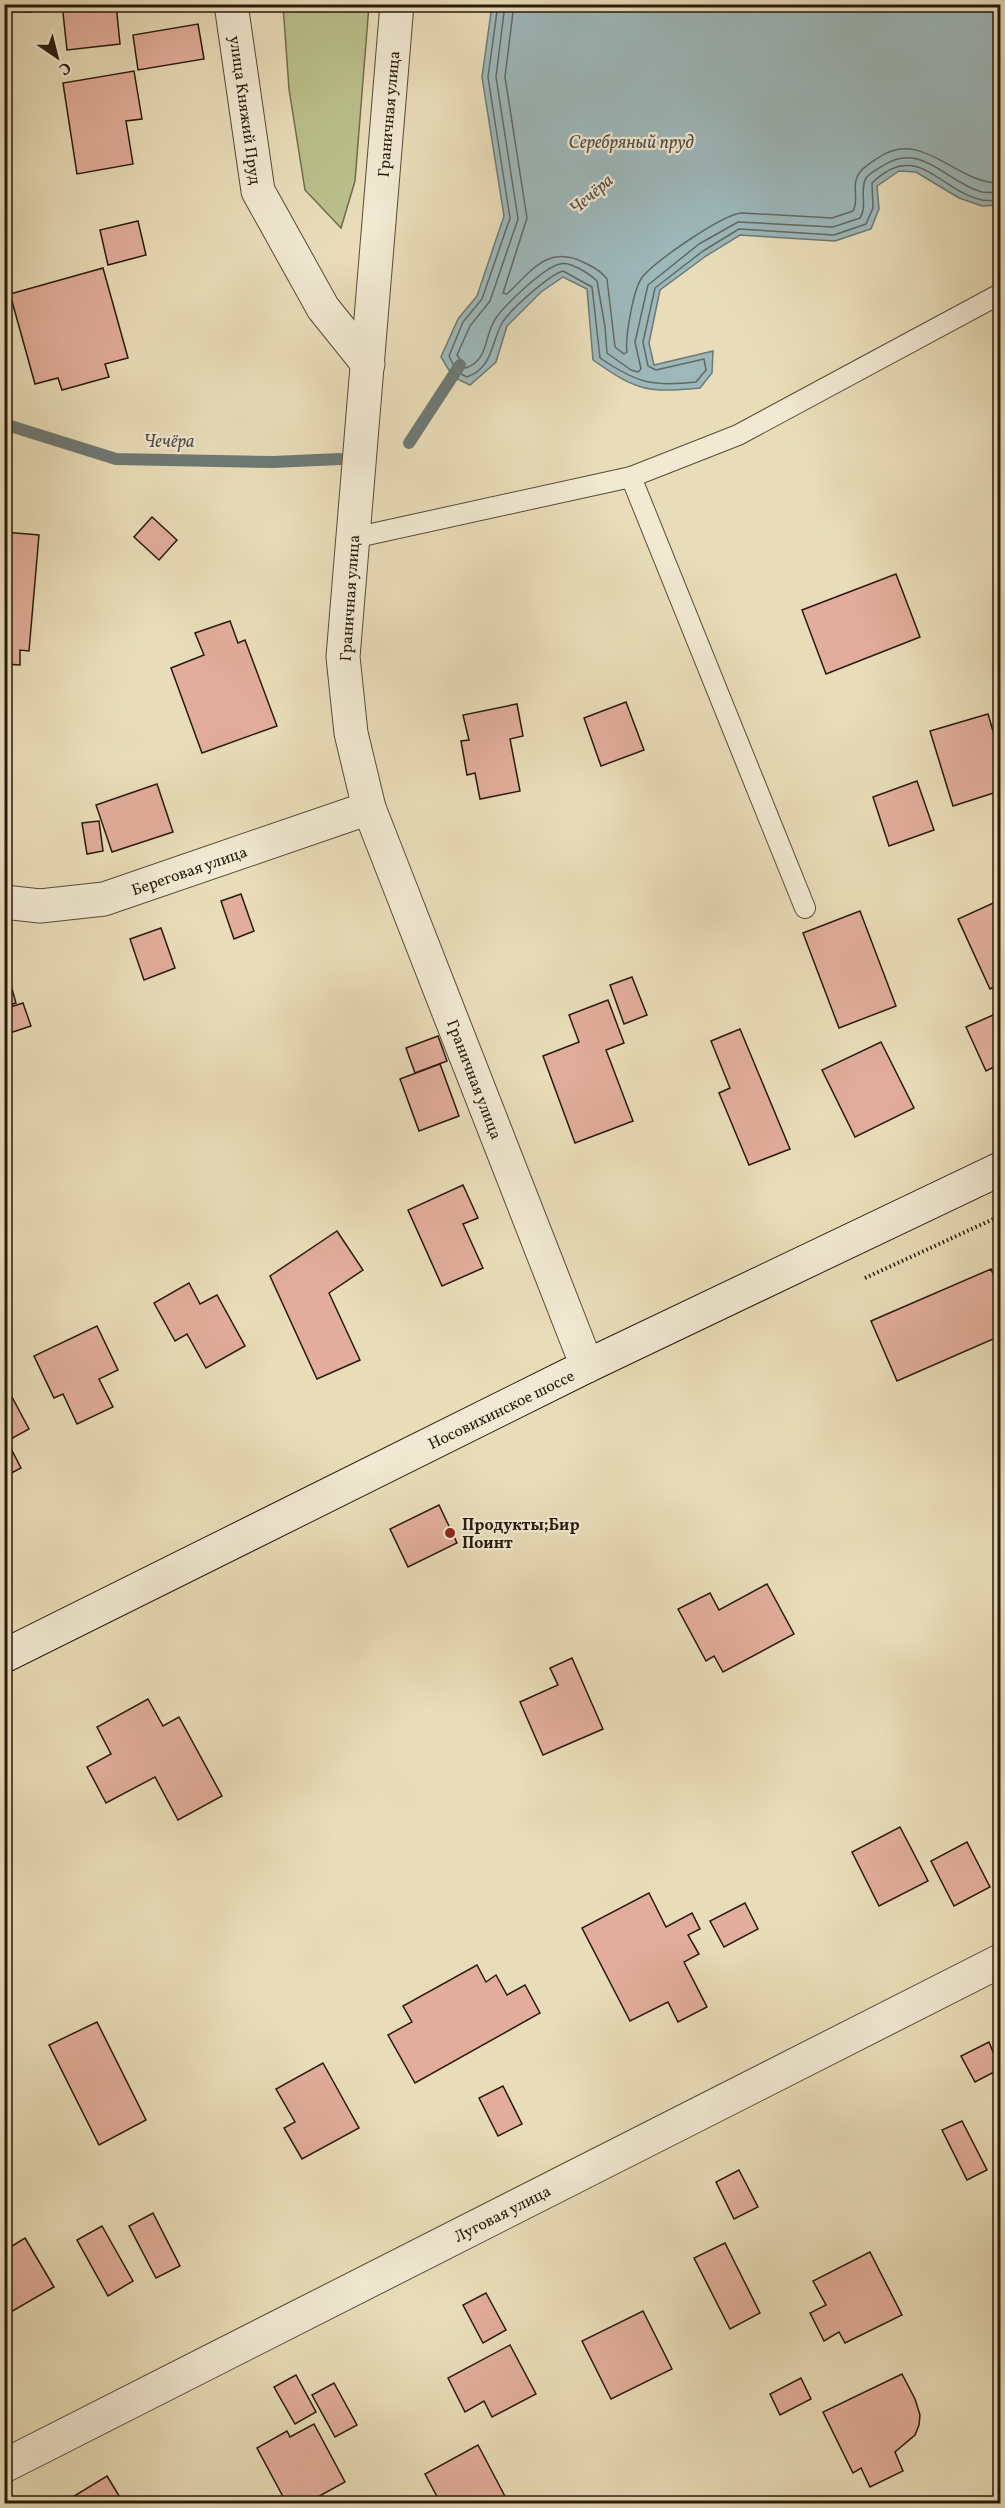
<svg xmlns="http://www.w3.org/2000/svg" width="1005" height="2508" font-family="Vollkorn,serif">
<style>
.green{fill:#bac08c;stroke:#716d4c;stroke-width:1.5}
.water{fill:#9db8bb;stroke:#6e7975;stroke-width:1.5}
.lines{fill:none;stroke-linecap:round;stroke-linejoin:round}
.shore{stroke:#626964;stroke-width:1.5}
.stream{stroke:#6e7975;stroke-width:12}
.building{fill:#e2ae9b;stroke:#281a0c;stroke-width:1.5}
.lane-casing{stroke:#584b37;stroke-width:22}
.street-casing{stroke:#584b37;stroke-width:35}
.secondary-casing{stroke:#281a0c;stroke-width:35}
.path{stroke:#281a0c;stroke-width:4;stroke-dasharray:1.5 3;stroke-linecap:butt}
.lane{stroke:#f1e9d2;stroke-width:20}
.street{stroke:#f1e9d2;stroke-width:33}
.secondary{stroke:#f1e9d2;stroke-width:33}
.poi-dot{fill:#8f2418;stroke:#f1e9d2;stroke-width:2}
.labels{text-anchor:middle;stroke-width:4.5;stroke-linejoin:round;paint-order:stroke}
.street-label{font-size:16px;fill:#281a0c;stroke:#f1e9d2}
.poi-label{font-size:16px;font-weight:bold;fill:#281a0c;stroke:#f1e9d2;text-anchor:start}
.water-label{font-size:18px;font-style:italic;fill:#515149;stroke:#f1e9d2}
</style>
<rect width="100%" height="100%" fill="#e9ddb9"/>
<filter id="stains"><feTurbulence type="fractalNoise" baseFrequency=".00333" numOctaves="4"/><feColorMatrix values="0 0 0 0 .2 0 0 0 0 .09 0 0 0 0 .02 0 0 0 .5 -.17"/></filter>
<radialGradient id="worn" r=".72"><stop offset=".6" stop-color="#630" stop-opacity="0"/><stop offset="1" stop-color="#630" stop-opacity=".3"/></radialGradient>
<path class="green" d="M283,5H369L355,181L341,228L305,190L289,89Z"/>
<path class="water" d="M492,5H1000V205L982,206L959,198L916,172L899,171L877,186L879,209L871,229L835,241L740,235L706,256L660,290L649,343L654,365L713,351L712,373L700,388C647,393 637,391 593,360L587,289L563,277L541,292L507,326L496,362L470,385L453,377L441,357L458,319L477,296L504,216L482,77Z"/>
<g class="lines">
<g class="shore">
<path d="M498,4L488,77L510,218L482,299L463,322L449,356L457,372L467,377C492,368 491,345 501,325C507,312 549,275 563,271L592,287L600,358C637,383 652,387 696,382L706,370L704,359L656,370L648,366L643,342L655,288L703,251L739,229L834,235L866,224L873,208L872,183C917,139 938,190 982,200C987,201 994,200 1000,200"/>
<path d="M505,4L496,77L518,219L490,301L470,326L457,355L466,368C490,359 483,336 496,318C505,305 544,267 560,264C570,261 590,274 597,281L605,327L607,353L631,370L638,372L641,369L635,342L648,285L699,244L738,222L833,227L860,218C868,206 859,190 866,178C870,173 876,170 881,167C921,139 945,182 982,192C988,193 994,192 1000,192"/>
<path d="M514,4L505,77L527,218L503,293L507,294C532,270 549,244 585,263C594,267 601,271 607,279L615,347L624,354L627,352C625,337 633,292 641,279C651,263 725,213 742,213L832,218L853,211C860,199 850,184 860,172C865,166 872,162 878,158C922,127 956,184 1000,183"/>
</g>
<g class="stream">
<path d="M4,424L116,459L273,462L340,459"/>
<path d="M409,443L460,365"/>
</g>
</g>
<g class="building">
<rect x="4" y="4" width="28" height="8"/>
<path d="M62,4H116L120,44L67,50Z"/>
<path d="M198,24L204,59L138,70L133,35Z"/>
<path d="M134,71L142,119L126,121L133,164L77,174L63,83Z"/>
<path d="M138,221L146,255L108,265L100,230Z"/>
<path d="M103,268L128,358L105,364L109,377L62,390L58,378L35,384L10,294Z"/>
<path d="M152,517L177,540L159,560L134,537Z"/>
<path d="M4,532L39,535L29,651L20,650V665L4,664Z"/>
<path d="M896,574L920,637L826,674L802,610Z"/>
<path d="M230,621L238,643L245,640L277,726L202,753L171,668L204,655L195,633Z"/>
<path d="M626,702L644,750L601,766L584,718Z"/>
<path d="M517,704L523,736L510,739L520,791L480,799L475,773L467,775L461,741L469,740L463,715Z"/>
<path d="M988,714L1000,755V791L953,806L930,731Z"/>
<path d="M917,781L934,830L889,846L873,797Z"/>
<path d="M157,784L173,832L112,852L96,805Z"/>
<path d="M99,821L103,851L87,854L82,823Z"/>
<path d="M241,894L254,931L234,939L221,901Z"/>
<path d="M1000,900V984L990,989L958,919Z"/>
<path d="M860,911L896,1006L839,1028L803,933Z"/>
<path d="M161,928L175,968L144,980L130,939Z"/>
<path d="M7,971L16,1003L4,1007V972Z"/>
<path d="M632,977L647,1015L624,1024L610,985Z"/>
<path d="M608,1000L624,1043L606,1050L633,1121L575,1143L543,1056L579,1042L569,1015Z"/>
<path d="M23,1003L31,1026L4,1035V1009Z"/>
<path d="M1000,1012V1064L986,1071L966,1027Z"/>
<path d="M740,1029L790,1149L749,1165L719,1093L730,1088L711,1041Z"/>
<path d="M438,1036L447,1061L415,1073L406,1048Z"/>
<path d="M881,1042L914,1108L855,1137L822,1070Z"/>
<path d="M440,1064L459,1116L419,1131L400,1079Z"/>
<path d="M463,1185L478,1218L463,1224L483,1268L442,1286L408,1210Z"/>
<path d="M337,1231L363,1270L329,1293L360,1360L317,1379L270,1276Z"/>
<path d="M991,1269L1000,1291V1336L897,1381L871,1321Z"/>
<path d="M189,1283L200,1304L217,1295L245,1346L206,1368L187,1334L175,1341L154,1303Z"/>
<path d="M97,1326L118,1370L99,1379L113,1407L77,1424L63,1394L54,1398L34,1356Z"/>
<path d="M4,1382L29,1429L7,1441L21,1468L4,1477Z"/>
<path d="M439,1505L457,1543L408,1567L390,1529Z"/>
<path d="M767,1584L794,1634L723,1672L714,1656L706,1661L678,1609L710,1593L719,1610Z"/>
<path d="M572,1658L603,1729L543,1755L520,1702L558,1685L550,1668Z"/>
<path d="M148,1699L163,1726L179,1717L222,1796L178,1820L155,1777L106,1803L87,1767L111,1754L97,1727Z"/>
<path d="M900,1827L928,1881L879,1906L852,1852Z"/>
<path d="M967,1842L990,1887L954,1906L931,1861Z"/>
<path d="M649,1893L666,1927L692,1913L700,1929L688,1935L699,1954L684,1962L707,2007L678,2022L668,2002L630,2021L582,1928Z"/>
<path d="M745,1903L758,1929L724,1947L710,1921Z"/>
<path d="M477,1965L486,1982L496,1975L507,1995L525,1985L540,2013L415,2083L388,2035L412,2022L403,2006Z"/>
<path d="M97,2022L146,2120L99,2145L49,2045Z"/>
<path d="M989,2042L1000,2069L975,2082L961,2056Z"/>
<path d="M323,2063L359,2128L302,2159L284,2128L295,2122L276,2089Z"/>
<path d="M503,2086L522,2124L498,2136L479,2098Z"/>
<path d="M962,2121L987,2170L967,2180L942,2130Z"/>
<path d="M739,2170L758,2207L734,2219L716,2182Z"/>
<path d="M153,2213L180,2266L156,2278L129,2226Z"/>
<path d="M102,2226L133,2281L108,2296L77,2240Z"/>
<path d="M25,2238L54,2287L4,2316V2251Z"/>
<path d="M725,2243L760,2313L730,2329L694,2258Z"/>
<path d="M870,2252L902,2315L845,2343L839,2332L824,2341L810,2313L826,2305L813,2281Z"/>
<path d="M486,2293L506,2330L483,2343L463,2305Z"/>
<path d="M643,2311L672,2369L611,2399L582,2341Z"/>
<path d="M510,2345L536,2394L492,2417L484,2401L465,2412L448,2378Z"/>
<path d="M902,2374L915,2399L920,2415L919,2425L915,2435L895,2452L903,2471L870,2487L861,2468L853,2473L823,2412Z"/>
<path d="M296,2375L316,2412L295,2424L274,2387Z"/>
<path d="M801,2378L811,2399L780,2415L770,2394Z"/>
<path d="M334,2383L357,2425L335,2437L312,2395Z"/>
<path d="M314,2424L345,2482L305,2504H287L257,2448L287,2431L290,2437Z"/>
<path d="M478,2445L509,2504H441L425,2474Z"/>
<path d="M107,2476L124,2504H61Z"/>
</g>
<g class="lines">
<g class="lane-casing">
<g id="lane">
<path d="M631,477L738,435L1000,294"/>
<path d="M353,538L631,477L805,908"/>
</g>
</g>
<g class="street-casing">
<g id="street">
<path d="M231,4L258,191L323,308L368,364"/>
<path d="M397,4L343,657L351,733L369,808L587,1366"/>
<path d="M4,902L40,906L104,899L369,808"/>
<path d="M4,2466L1000,1961"/>
</g>
</g>
<g class="secondary-casing">
<path id="secondary" d="M4,1656L587,1366L1000,1169"/>
</g>
<path class="path" d="M865,1278L1000,1216"/>
<use href="#lane" class="lane"/>
<use href="#street" class="street"/>
<use href="#secondary" class="secondary"/>
</g>
<circle class="poi-dot" cx="450" cy="1533" r="6"/>
<g class="labels">
<g class="street-label">
<text transform="translate(246 110) rotate(82)" y="6">улица Княжий Пруд</text>
<text transform="translate(388 114) rotate(-85)" y="6">Граничная улица</text>
<text transform="translate(349 598) rotate(-86)" y="6">Граничная улица</text>
<text transform="translate(189 870) rotate(-19)" y="6">Береговая улица</text>
<text transform="translate(475 1079) rotate(69)" y="6">Граничная улица</text>
<text transform="translate(501 1409) rotate(-26)" y="6">Носовихинское шоссе</text>
<text transform="translate(502 2213) rotate(-27)" y="6">Луговая улица</text>
</g>
<g class="poi-label">
<text x="462" y="1530">Продукты;Бир<tspan x="462" dy="18">Поинт</tspan></text>
</g>
<g class="water-label">
<text x="631" y="148">Серебряный пруд</text>
<text transform="translate(591 194) rotate(-41)" y="6">Чечёра</text>
<text x="169" y="447">Чечёра</text>
</g>
</g>
<rect width="1005" height="2508" fill="none" stroke="#e9ddb9" stroke-width="24"/>
<rect x="6" y="6" width="993" height="2496" fill="none" stroke="#281a0c" stroke-width="3"/>
<rect x="12" y="12" width="981" height="2484" fill="none" stroke="#281a0c" stroke-width="1.5"/>
<g transform="translate(57 57) rotate(145)" stroke="#f1e9d2" stroke-width="4.5" paint-order="stroke">
<path d="M0-4.5L10 22L0 15L-10 22Z" fill="#281a0c"/>
<text y="-9" font-size="16" font-weight="bold" text-anchor="middle" fill="#281a0c">С</text>
</g>
<rect width="100%" height="100%" filter="url(#stains)"/>
<rect width="100%" height="100%" fill="url(#worn)"/>
</svg>
